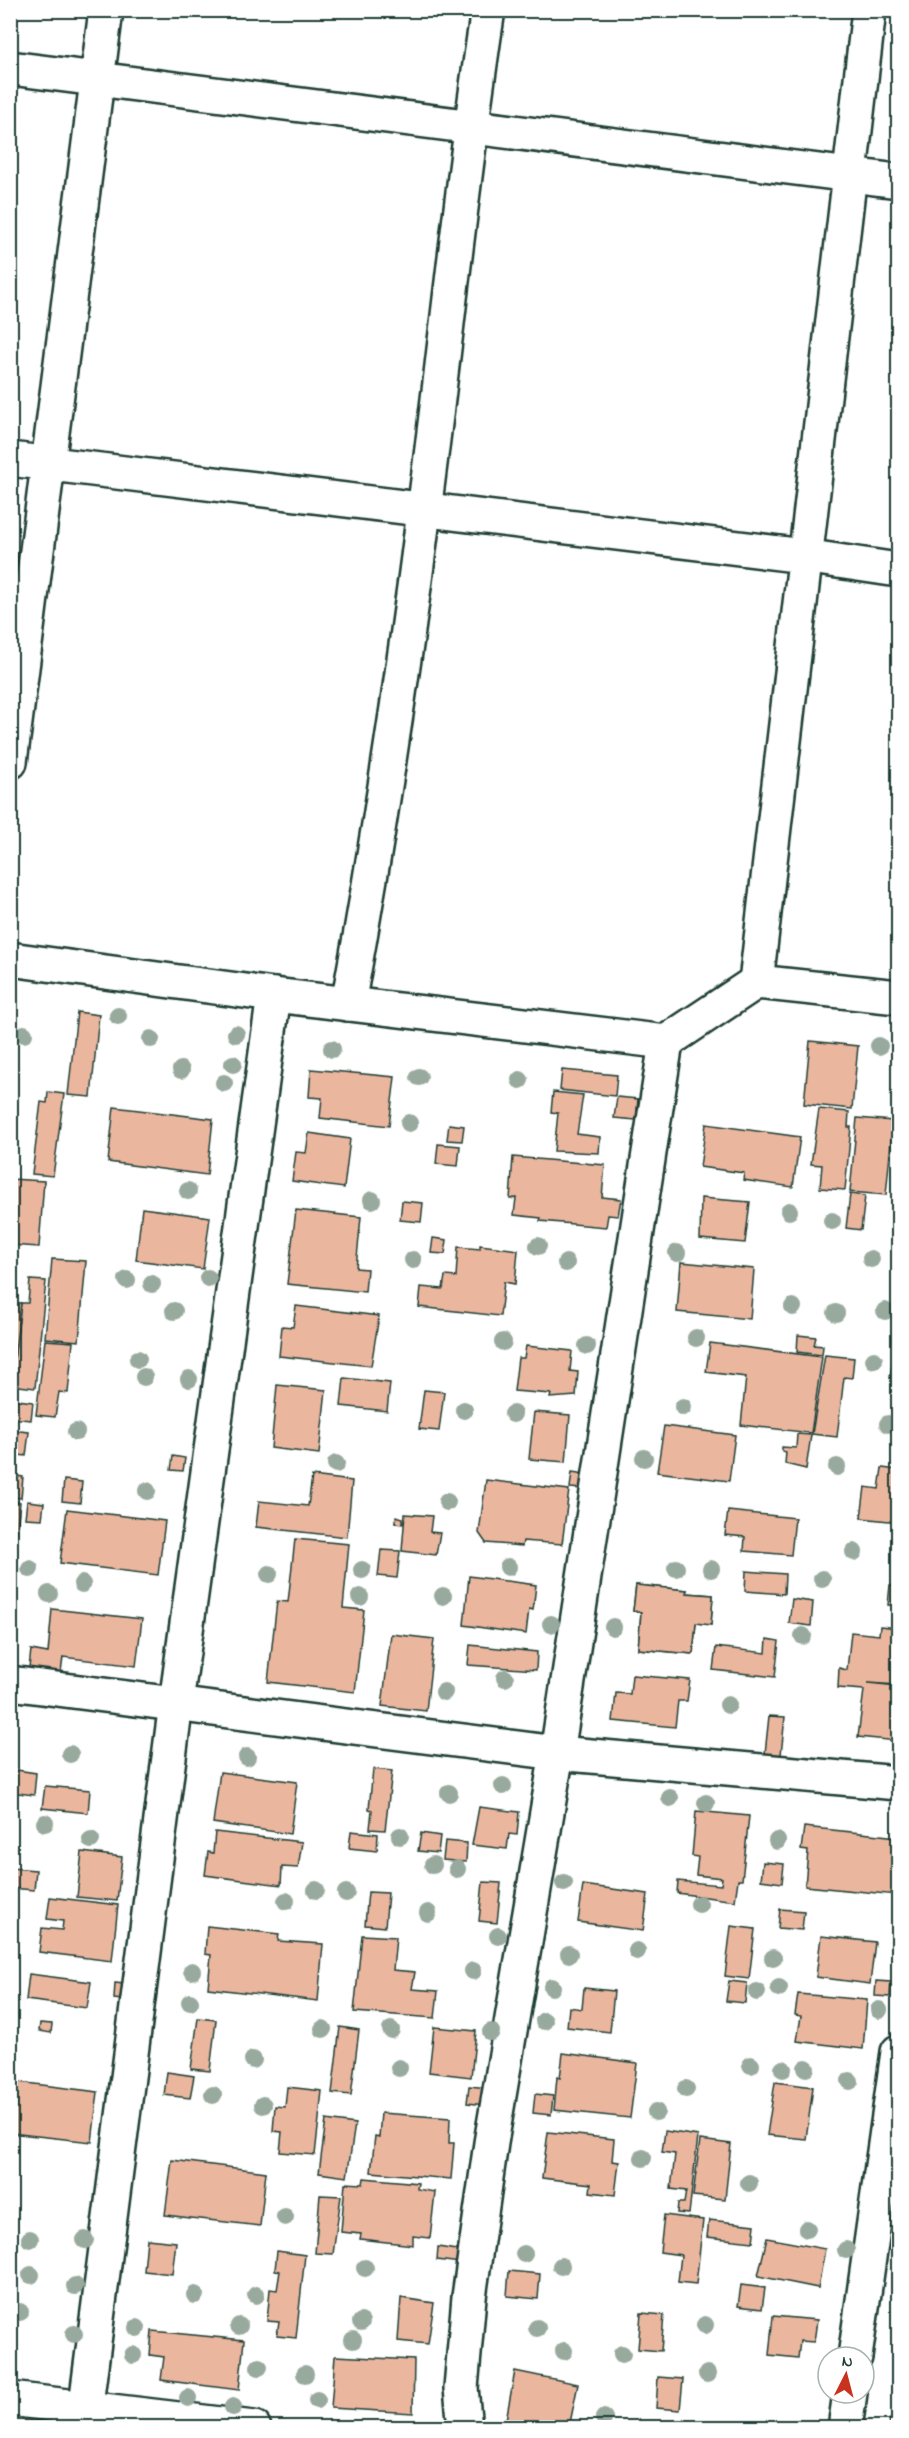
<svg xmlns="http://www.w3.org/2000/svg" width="909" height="2438" font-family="'Indie Flower',sans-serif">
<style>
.building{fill:#ebb69e;stroke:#1f3d34;stroke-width:1.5}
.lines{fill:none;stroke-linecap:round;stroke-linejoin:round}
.street-casing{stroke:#1f3d34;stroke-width:38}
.street{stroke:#fff;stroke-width:33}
.tree{fill:#98aa9d}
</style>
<rect width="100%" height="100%" fill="#fff"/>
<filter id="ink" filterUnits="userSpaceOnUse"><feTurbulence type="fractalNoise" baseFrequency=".0167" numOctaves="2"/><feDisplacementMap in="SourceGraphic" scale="12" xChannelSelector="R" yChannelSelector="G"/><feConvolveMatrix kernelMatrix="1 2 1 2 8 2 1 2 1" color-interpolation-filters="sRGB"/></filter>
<g filter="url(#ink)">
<g class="building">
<path d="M77,1012L99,1015L91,1097L68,1095Z"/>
<path d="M810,1041L858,1046L852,1109L804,1104Z"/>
<path d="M311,1069L395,1077L389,1126L320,1118L322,1098L309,1097Z"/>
<path d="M562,1070L617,1075L615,1096L560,1090Z"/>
<path d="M48,1092L64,1094L53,1176L32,1174L41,1102L47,1103Z"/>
<path d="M553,1092L583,1095L577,1134L600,1137L599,1153L554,1151L558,1113L551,1112Z"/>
<path d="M617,1097L638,1099L636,1120L614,1118Z"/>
<path d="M114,1107L213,1119L207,1175L108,1162Z"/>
<path d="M819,1109L849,1112L848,1127H851L845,1190L820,1188L822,1165L811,1164Z"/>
<path d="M857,1118L893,1121L886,1195L850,1192Z"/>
<path d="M449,1124L464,1126L462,1141L447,1140Z"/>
<path d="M706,1124L800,1137L793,1187L743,1180L744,1173L700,1167Z"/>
<path d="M309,1133L350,1139L344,1188L292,1181L296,1152L306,1153Z"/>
<path d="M438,1144L460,1146L458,1166L436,1164Z"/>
<path d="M513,1157L605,1165L602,1197L621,1199L618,1216L608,1215L606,1227L540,1221L541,1218L514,1215L516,1198L510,1199Z"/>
<path d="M10,1179L44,1181L39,1247L10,1245Z"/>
<path d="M850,1194L865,1196L861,1230L846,1228Z"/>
<path d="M701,1198L750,1202L745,1243L700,1239Z"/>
<path d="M402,1201L423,1203L421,1222L400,1220Z"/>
<path d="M142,1208L210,1217L203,1269L136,1260Z"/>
<path d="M296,1210L361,1217L356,1268L367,1269L365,1292L287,1284Z"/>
<path d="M433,1238L447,1240L445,1254L431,1253Z"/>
<path d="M480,1245L518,1250L515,1284L504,1282L500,1316L419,1307L421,1287L443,1289L445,1276L456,1277L458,1247L480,1249Z"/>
<path d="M52,1259L86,1261L79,1341L45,1338Z"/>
<path d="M681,1262L754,1269L750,1319L677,1312Z"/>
<path d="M10,1265L11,1278L16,1279L14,1301H10Z"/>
<path d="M30,1280L46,1281L35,1388L11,1385L21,1303H28Z"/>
<path d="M10,1302L21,1303L10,1392Z"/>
<path d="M296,1306L379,1316L371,1366L279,1356L282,1326L293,1327Z"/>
<path d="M798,1335L816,1337L814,1345L823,1346L822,1355L797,1352Z"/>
<path d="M45,1340L73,1342L68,1393L59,1392L55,1417L36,1415Z"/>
<path d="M710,1343L822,1357L811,1433L741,1425L746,1377L706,1372Z"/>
<path d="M526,1346L572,1351L570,1371L578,1372L576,1396L550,1398L551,1394L514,1391L518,1358H524Z"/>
<path d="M825,1355L854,1358L852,1378L844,1377L837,1437L812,1434Z"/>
<path d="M892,1365H898V1379L890,1378Z"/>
<path d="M344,1378L390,1383L387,1411L341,1406Z"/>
<path d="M277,1385L326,1390L319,1454L271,1448Z"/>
<path d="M424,1390L444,1392L439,1431L419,1429Z"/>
<path d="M10,1399L33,1402L31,1420L10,1418Z"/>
<path d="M534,1412L570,1415L566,1462L529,1459Z"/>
<path d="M664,1426L735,1435L729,1481L657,1472Z"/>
<path d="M10,1430L29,1432L26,1456L10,1454Z"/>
<path d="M797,1434L811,1435L806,1469L785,1464L786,1452L782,1451V1447L796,1448Z"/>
<path d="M173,1456L185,1458L183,1471L171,1470Z"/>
<path d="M882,1468L898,1470V1522L861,1518L865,1487L879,1489Z"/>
<path d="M572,1472L585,1474L583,1489L570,1488Z"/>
<path d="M10,1475L23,1477L21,1498L10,1497Z"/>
<path d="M312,1476L352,1481L347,1537L256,1527L259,1501L308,1506Z"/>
<path d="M64,1480L82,1482L80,1503L62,1501Z"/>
<path d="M486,1480L569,1490L562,1544L523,1541L522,1546L486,1543L479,1533Z"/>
<path d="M10,1501L20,1502L12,1577H10Z"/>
<path d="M27,1501L44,1503L42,1519L25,1518Z"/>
<path d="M67,1509L165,1521L158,1575L60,1563Z"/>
<path d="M728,1511L795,1518L791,1555L744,1551L745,1537L725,1535Z"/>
<path d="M405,1514L432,1516L430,1532L440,1533L436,1555L402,1551Z"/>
<path d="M396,1516L403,1518V1524L395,1523Z"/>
<path d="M295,1539L349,1544L343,1608L364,1610L355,1692L268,1682L277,1601L288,1602Z"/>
<path d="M381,1550L400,1551L397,1578L378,1576Z"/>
<path d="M746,1571L785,1574L784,1594L745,1591Z"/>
<path d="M469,1576L536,1585L533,1610L529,1609L526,1634L464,1625Z"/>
<path d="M636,1585L687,1590L686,1593L713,1595L711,1625L696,1623L693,1654L638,1649L641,1612L633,1611Z"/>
<path d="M636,1585L687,1590L686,1593L713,1595L711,1625L696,1623L693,1654L638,1649L641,1612L633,1611Z"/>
<path d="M890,1585L898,1586V1606L888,1605Z"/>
<path d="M792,1599L813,1602L811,1626L789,1623Z"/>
<path d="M52,1609L142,1619L136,1666L63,1657L61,1672L29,1668L31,1650L48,1653Z"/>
<path d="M880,1626L898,1628V1685L868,1683L898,1686V1741L858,1737L864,1690L838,1688L839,1668L847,1670L851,1632L879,1635Z"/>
<path d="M391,1634L434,1639L426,1711L382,1706Z"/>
<path d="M767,1639L779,1641L775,1677L713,1670L716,1647L766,1653Z"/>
<path d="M470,1645L537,1652L536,1670L468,1665Z"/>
<path d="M632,1675L690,1680L687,1701H678L675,1727L613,1721L616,1693L630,1694Z"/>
<path d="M769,1716L785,1717L780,1764L764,1763Z"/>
<path d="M10,1769L36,1773L34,1795L10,1792Z"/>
<path d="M373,1769L392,1771L385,1830L370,1829L372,1810L369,1809Z"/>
<path d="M220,1772L297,1782L290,1834L213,1823Z"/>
<path d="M45,1786L90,1790L88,1813L42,1808Z"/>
<path d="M479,1807L519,1812L517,1835L509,1834L507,1849L472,1845Z"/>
<path d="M696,1811L749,1816L742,1880H738L735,1901L677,1893L678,1881L721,1885L722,1878L696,1875L698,1857L692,1856Z"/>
<path d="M804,1827L898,1837L897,1895L805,1886L808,1851L801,1850Z"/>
<path d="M351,1831L378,1834L377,1851L349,1848Z"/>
<path d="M215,1832L302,1842L298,1868L282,1867L281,1885L205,1875L208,1852L213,1853Z"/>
<path d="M421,1833L440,1836L438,1853L418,1851Z"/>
<path d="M445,1841L467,1843L466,1862L443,1860Z"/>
<path d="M82,1852L122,1857L117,1901L77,1897Z"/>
<path d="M763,1862L784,1864L782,1883L761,1880Z"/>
<path d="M10,1868L36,1870L34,1890L10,1888Z"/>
<path d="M483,1882L501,1883L497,1923L479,1921Z"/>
<path d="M583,1885L648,1894L643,1931L578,1922Z"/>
<path d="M368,1892L388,1893L385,1927L365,1925Z"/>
<path d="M50,1897L118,1905L112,1961L39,1952L42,1928L62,1930L63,1921L47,1919Z"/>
<path d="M780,1909L804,1911L802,1930L778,1928Z"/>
<path d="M207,1926L279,1934L278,1941L323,1944L318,2001L208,1988L211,1955L205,1954Z"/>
<path d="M731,1926L755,1929L749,1979L725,1976Z"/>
<path d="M362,1935L396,1937L393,1970L415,1972L412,1989L438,1991L435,2018L354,2012Z"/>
<path d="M821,1936L875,1942L870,1984L816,1977Z"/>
<path d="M29,1974L91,1982L87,2008L26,2000Z"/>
<path d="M729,1981L747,1983L745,2003L726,2001Z"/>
<path d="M876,1981L891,1982L890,1997L875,1996Z"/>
<path d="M115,1983L124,1984L122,2000L114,1999Z"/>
<path d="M584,1988L614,1991L610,2032L567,2027L569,2007L582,2009Z"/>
<path d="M798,1994L867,2000L863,2049L797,2041L801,2016L795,2015Z"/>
<path d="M198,2018L216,2020L210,2071L191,2069Z"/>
<path d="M40,2023L52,2024L51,2033L39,2031Z"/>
<path d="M340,2027L359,2030L351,2095L332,2093Z"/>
<path d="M434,2027L476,2031L471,2077L429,2072Z"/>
<path d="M563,2053L637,2063L630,2118L554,2110L557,2077L560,2078Z"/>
<path d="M167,2072L194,2076L190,2098L164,2095Z"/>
<path d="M10,2081L98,2092L92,2142L10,2133Z"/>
<path d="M775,2082L813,2087L806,2139L767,2135Z"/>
<path d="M469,2086L488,2088L486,2105L467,2103Z"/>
<path d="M287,2087L322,2091L315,2155L280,2152L282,2132L273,2131L275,2106L285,2107Z"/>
<path d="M535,2094L553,2096L551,2115L533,2113Z"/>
<path d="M381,2113L450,2118L449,2143H454L451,2179L371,2172L375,2136L379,2137Z"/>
<path d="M326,2120L355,2124L347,2177L319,2173Z"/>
<path d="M665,2131L698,2136L689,2214L677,2213L678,2203H684L686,2191L671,2189L675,2154L662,2152Z"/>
<path d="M548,2132L614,2139L612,2161L619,2162L615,2195L590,2192L591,2184L542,2178Z"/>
<path d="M700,2140L731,2144L725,2199L693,2196Z"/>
<path d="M172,2160L266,2172L260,2226L165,2215Z"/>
<path d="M364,2178L418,2183L417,2189L435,2192L430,2238L413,2236V2245L360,2239L361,2234L341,2232L345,2183L363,2184Z"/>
<path d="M320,2195L341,2196L333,2254L315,2253Z"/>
<path d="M664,2215L703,2220L696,2284L678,2282L681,2255L660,2252Z"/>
<path d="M10,2216L14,2217L12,2237H10Z"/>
<path d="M709,2220L755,2225L753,2242L707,2237Z"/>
<path d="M767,2238L825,2249L818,2288L758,2276Z"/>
<path d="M147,2239L176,2242L172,2274L144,2271Z"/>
<path d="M438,2247L462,2251L461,2263L437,2260Z"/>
<path d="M277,2251L305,2255L296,2338L277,2336L279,2322L267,2321L270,2289L277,2290L280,2271L275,2270Z"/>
<path d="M509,2271L540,2274L538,2299L507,2296Z"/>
<path d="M741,2285L765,2288L762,2309L738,2306Z"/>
<path d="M401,2298L434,2303L428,2344L398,2341Z"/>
<path d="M641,2313L664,2315L661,2351L638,2349Z"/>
<path d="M773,2316L817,2320L814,2342L800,2341L798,2358L769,2355Z"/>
<path d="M152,2331L244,2340L239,2390L161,2380L164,2357L150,2355Z"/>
<path d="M335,2356L414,2360L413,2413L331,2408Z"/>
<path d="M515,2371L578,2384L569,2428H540L506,2420Z"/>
<path d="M658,2377L683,2379L680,2410L656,2408Z"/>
<path d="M890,2419L898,2420V2428H889Z"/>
</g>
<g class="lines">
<g class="street-casing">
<g id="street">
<path d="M10,68L898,181"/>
<path d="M10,459L804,556L898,570"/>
<path d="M10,762L106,10"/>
<path d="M10,959L274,995L666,1042L756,982L898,997"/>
<path d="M756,982L869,10"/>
<path d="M348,1004C378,841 403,676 424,511C446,344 462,177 488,10"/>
<path d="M10,1683L557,1753L898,1783"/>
<path d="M855,2357L898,2052"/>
<path d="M10,2399L254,2428"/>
<path d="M83,2428L176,1703L274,995"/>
<path d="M465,2428L461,2388L469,2297L491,2143L557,1753L666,1042"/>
<path d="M845,2428L850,2393"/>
</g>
</g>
<use href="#street" class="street"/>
</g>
<g class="tree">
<circle cx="118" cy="1016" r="9"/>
<circle cx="24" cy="1034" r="9"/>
<circle cx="236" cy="1034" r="9"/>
<circle cx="151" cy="1039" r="9"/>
<circle cx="879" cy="1046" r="9"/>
<circle cx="332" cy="1049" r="9"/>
<circle cx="233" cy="1064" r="9"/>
<circle cx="181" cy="1070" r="9"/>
<circle cx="419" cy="1077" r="9"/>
<circle cx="520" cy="1080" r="9"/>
<circle cx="224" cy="1083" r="9"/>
<circle cx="409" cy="1123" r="9"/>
<circle cx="188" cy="1191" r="9"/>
<circle cx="372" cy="1200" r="9"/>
<circle cx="789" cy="1211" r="9"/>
<circle cx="832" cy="1221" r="9"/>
<circle cx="538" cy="1246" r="9"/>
<circle cx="677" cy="1253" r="9"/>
<circle cx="871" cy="1259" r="9"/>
<circle cx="413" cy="1260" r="9"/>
<circle cx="566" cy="1263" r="9"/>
<circle cx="208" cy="1278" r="9"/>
<circle cx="127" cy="1280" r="9"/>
<circle cx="152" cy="1284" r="9"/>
<circle cx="793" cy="1307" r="9"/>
<circle cx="174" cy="1311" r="9"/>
<circle cx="885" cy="1311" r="9"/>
<circle cx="836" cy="1313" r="9"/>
<circle cx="696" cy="1338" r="9"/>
<circle cx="503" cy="1342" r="9"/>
<circle cx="587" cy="1346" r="9"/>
<circle cx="138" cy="1359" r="9"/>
<circle cx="874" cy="1360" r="9"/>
<circle cx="144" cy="1377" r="9"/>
<circle cx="189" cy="1379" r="9"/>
<circle cx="683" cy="1407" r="9"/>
<circle cx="464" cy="1410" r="9"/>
<circle cx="513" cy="1414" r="9"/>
<circle cx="888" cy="1424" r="9"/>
<circle cx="76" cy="1432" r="9"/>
<circle cx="644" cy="1458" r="9"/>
<circle cx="336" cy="1464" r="9"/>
<circle cx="837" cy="1467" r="9"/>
<circle cx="147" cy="1491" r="9"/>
<circle cx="447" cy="1502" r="9"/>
<circle cx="854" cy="1552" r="9"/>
<circle cx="508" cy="1567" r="9"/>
<circle cx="676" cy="1568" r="9"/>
<circle cx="30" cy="1569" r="9"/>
<circle cx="711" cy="1569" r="9"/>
<circle cx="362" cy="1570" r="9"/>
<circle cx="269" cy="1574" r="9"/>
<circle cx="822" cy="1579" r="9"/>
<circle cx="82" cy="1584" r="9"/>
<circle cx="49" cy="1594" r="9"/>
<circle cx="443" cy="1596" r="9"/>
<circle cx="360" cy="1597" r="9"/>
<circle cx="551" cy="1624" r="9"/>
<circle cx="613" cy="1627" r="9"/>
<circle cx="803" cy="1636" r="9"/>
<circle cx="505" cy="1678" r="9"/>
<circle cx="444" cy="1692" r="9"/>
<circle cx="728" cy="1705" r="9"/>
<circle cx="70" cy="1754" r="9"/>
<circle cx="247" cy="1757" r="9"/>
<circle cx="503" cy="1786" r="9"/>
<circle cx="449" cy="1793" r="9"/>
<circle cx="670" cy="1798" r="9"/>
<circle cx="706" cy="1803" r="9"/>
<circle cx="45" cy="1823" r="9"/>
<circle cx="400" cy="1836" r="9"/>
<circle cx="91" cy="1840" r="9"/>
<circle cx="777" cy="1841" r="9"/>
<circle cx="433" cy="1865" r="9"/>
<circle cx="457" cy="1869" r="9"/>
<circle cx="564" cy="1883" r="9"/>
<circle cx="316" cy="1890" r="9"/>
<circle cx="346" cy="1893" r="9"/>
<circle cx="286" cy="1901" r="9"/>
<circle cx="699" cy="1904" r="9"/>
<circle cx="428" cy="1913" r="9"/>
<circle cx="498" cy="1936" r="9"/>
<circle cx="637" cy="1951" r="9"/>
<circle cx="569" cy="1954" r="9"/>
<circle cx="773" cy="1958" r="9"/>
<circle cx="192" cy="1971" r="9"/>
<circle cx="473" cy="1971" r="9"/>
<circle cx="552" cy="1987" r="9"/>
<circle cx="779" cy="1988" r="9"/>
<circle cx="757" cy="1992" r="9"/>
<circle cx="190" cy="2002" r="9"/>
<circle cx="879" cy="2010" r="9"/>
<circle cx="544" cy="2021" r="9"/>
<circle cx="323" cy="2029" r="9"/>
<circle cx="391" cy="2030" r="9"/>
<circle cx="491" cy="2032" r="9"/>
<circle cx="253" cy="2060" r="9"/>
<circle cx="751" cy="2065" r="9"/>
<circle cx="399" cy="2068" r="9"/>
<circle cx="806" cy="2068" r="9"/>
<circle cx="783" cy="2069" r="9"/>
<circle cx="850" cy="2081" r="9"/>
<circle cx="686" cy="2089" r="9"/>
<circle cx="213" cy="2095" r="9"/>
<circle cx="263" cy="2105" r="9"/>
<circle cx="656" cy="2112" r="9"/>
<circle cx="643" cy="2158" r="9"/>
<circle cx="749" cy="2183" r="9"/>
<circle cx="285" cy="2217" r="9"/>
<circle cx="807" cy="2229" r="9"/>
<circle cx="30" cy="2239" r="9"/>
<circle cx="85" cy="2240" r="9"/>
<circle cx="846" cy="2250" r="9"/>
<circle cx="524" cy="2254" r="9"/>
<circle cx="561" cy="2266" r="9"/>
<circle cx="365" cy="2268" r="9"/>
<circle cx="31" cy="2275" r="9"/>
<circle cx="75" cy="2286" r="9"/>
<circle cx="195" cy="2295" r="9"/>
<circle cx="256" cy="2295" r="9"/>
<circle cx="20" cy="2312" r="9"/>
<circle cx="361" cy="2322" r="9"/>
<circle cx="705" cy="2325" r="9"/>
<circle cx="239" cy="2326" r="9"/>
<circle cx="137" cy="2328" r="9"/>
<circle cx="537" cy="2328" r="9"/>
<circle cx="74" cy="2334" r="9"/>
<circle cx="353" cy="2340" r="9"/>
<circle cx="564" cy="2351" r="9"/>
<circle cx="622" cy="2354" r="9"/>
<circle cx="133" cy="2355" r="9"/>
<circle cx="259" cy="2367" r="9"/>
<circle cx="305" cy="2374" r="9"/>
<circle cx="707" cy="2374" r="9"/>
<circle cx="188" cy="2398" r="9"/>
<circle cx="317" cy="2400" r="9"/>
<circle cx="233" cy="2407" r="9"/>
<circle cx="604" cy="2418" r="9"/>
</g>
</g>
<rect width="909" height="2438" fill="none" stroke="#fff" stroke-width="36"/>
<rect x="18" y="18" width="873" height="2402" fill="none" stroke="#1f3d34" stroke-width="2" filter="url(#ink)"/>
<g transform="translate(846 2375) rotate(6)"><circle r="28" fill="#ffffff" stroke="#a5b1ae" stroke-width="1.5"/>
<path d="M0-4.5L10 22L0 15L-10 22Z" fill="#c8321e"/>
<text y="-9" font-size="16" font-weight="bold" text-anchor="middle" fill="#1f3d34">N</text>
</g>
</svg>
